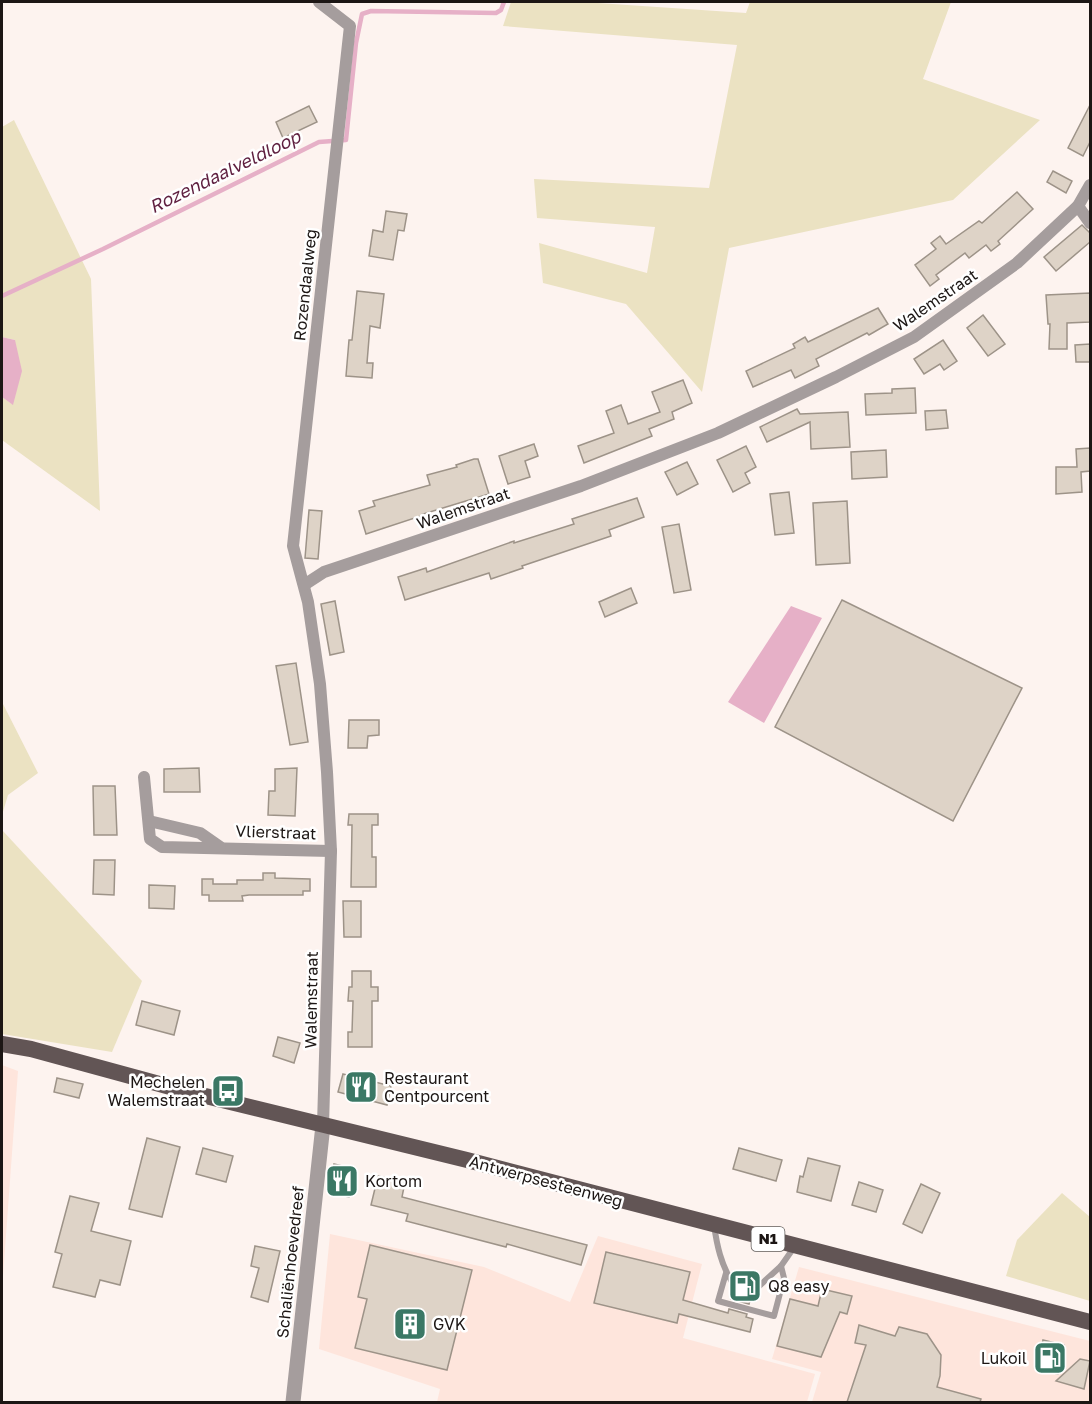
<svg xmlns="http://www.w3.org/2000/svg" width="1092" height="1404" font-family="'Golos Text',sans-serif">
<style>
.built{fill:#fee5dc}
.green{fill:#ebe2c2}
.water{fill:#e6b0c7}
.lines{fill:none;stroke-linecap:round;stroke-linejoin:round}
.stream{stroke:#e6b0c7;stroke-width:4.5}
.building{fill:#ded3c7;stroke:#9d9388;stroke-width:1.5}
.service{stroke:#a59d9d;stroke-width:6}
.minor{stroke:#a59d9d;stroke-width:12}
.tertiary{stroke:#a59d9d;stroke-width:15}
.primary{stroke:#625555;stroke-width:16}
.labels{text-anchor:middle;stroke-width:5;stroke-linejoin:round;paint-order:stroke}
.shield{fill:#fff;stroke:#605c5a;stroke-width:1.5}
.shield-label{font-size:15px;font-weight:bold;fill:#1c1614}
.street-label{font-size:16px;fill:#1c1614;stroke:#fff}
.poi-label{font-size:16px;fill:#1c1614;stroke:#fff;text-anchor:start}
.water-label{font-size:18px;font-style:italic;fill:#5e1f3f;stroke:#fff}
</style>
<rect width="100%" height="100%" fill="#fdf3ef"/>
<g class="built">
<path d="M2,1065L18,1071L2,1290Z"/>
<path d="M330,1234L484,1267L570,1302L598,1236L702,1264L683,1338L815,1374L807,1402H437L440,1389L319,1349Z"/>
<path d="M799,1267L1090,1341V1402H812L821,1372L772,1359Z"/>
</g>
<g class="green">
<path d="M511,2H583L746,13L750,2H951L923,79L1040,120L953,200L729,248L702,392L626,304L543,283L539,243L647,273L655,227L537,218L534,179L709,188L737,45L503,26Z"/>
<path d="M14,120L91,279L100,511L2,440V397L12,404L15,340L2,337V127Z"/>
<path d="M2,702L38,773L8,795L2,815Z"/>
<path d="M2,830L142,981L112,1052L2,1034Z"/>
<path d="M1062,1193L1090,1217V1301L1006,1276L1017,1240Z"/>
</g>
<g class="water">
<path d="M2,337L15,340L22,371L13,405L2,397Z"/>
<path d="M791,606L822,618L764,723L728,702Z"/>
</g>
<g class="lines">
<path class="stream" d="M2,296L103,249L319,142L346,140L356,43L362,14L371,11L496,13L501,10L504,2"/>
</g>
<g class="building">
<path d="M1090,105V142L1083,156L1068,148Z"/>
<path d="M309,106L317,122L283,138L276,122Z"/>
<path d="M1053,171L1072,181L1066,193L1047,182Z"/>
<path d="M1017,192L1033,209L998,241L1000,244L991,251L986,245L969,258L965,253L936,275L939,279L930,286L915,265L936,249L931,243L940,236L946,244L979,221L982,223Z"/>
<path d="M386,211L407,214L404,231L398,230L393,260L369,256L373,230L383,232Z"/>
<path d="M1082,225L1090,233V242L1056,271L1044,257Z"/>
<path d="M357,291L384,294L380,328L370,326L367,363H373L372,378L346,376L349,340H352Z"/>
<path d="M1090,293V322L1067,323V349H1049L1050,324H1048L1046,295Z"/>
<path d="M878,308L888,324L869,335L867,333L816,359L819,366L795,378L791,370L753,387L746,371L795,348L793,344L805,337L808,342Z"/>
<path d="M983,315L1005,344L988,356L967,328Z"/>
<path d="M943,340L957,361L944,370L940,364L924,374L914,359Z"/>
<path d="M1090,344V362H1076L1075,345Z"/>
<path d="M683,380L692,403L672,412L674,419L649,429L652,436L584,463L578,446L614,433L606,411L621,405L628,424L660,412L652,392Z"/>
<path d="M915,388L916,413L866,415L865,394L892,393V389Z"/>
<path d="M797,409L800,414L848,412L850,447L811,449L810,422L767,442L760,427Z"/>
<path d="M946,410L948,428L926,430L925,411Z"/>
<path d="M534,444L538,456L525,461L530,477L508,484L499,456Z"/>
<path d="M746,446L756,467L745,473L750,483L733,492L717,460Z"/>
<path d="M1090,448V471L1081,472L1082,492L1056,494V467H1077L1076,449Z"/>
<path d="M886,450L887,477L852,479L851,452Z"/>
<path d="M474,459H478L489,494L423,514L424,515L366,534L359,511L375,506L373,501L430,485L427,475L457,467L456,465Z"/>
<path d="M687,462L698,484L677,495L665,472Z"/>
<path d="M789,492L794,533L775,535L770,494Z"/>
<path d="M637,498L644,517L609,530L611,536L522,566L523,568L491,579L489,573L405,600L398,577L426,568L427,572L514,541V543L574,524L572,519Z"/>
<path d="M847,501L850,563L816,565L813,503Z"/>
<path d="M309,510L322,511L318,559L305,558Z"/>
<path d="M679,524L691,590L674,593L662,527Z"/>
<path d="M631,588L637,603L605,617L599,602Z"/>
<path d="M842,600L1022,688L953,821L775,727Z"/>
<path d="M335,601L344,652L330,655L321,604Z"/>
<path d="M296,663L308,742L290,745L276,666Z"/>
<path d="M349,720H379V735L368,736L367,748H348Z"/>
<path d="M199,768L200,792H164V769Z"/>
<path d="M297,768L295,816L268,815L269,791H275V769Z"/>
<path d="M93,786H115L117,835H94Z"/>
<path d="M349,814H378V825H372V857H376V887H351L352,825H348Z"/>
<path d="M94,860H115L114,895L93,894Z"/>
<path d="M263,873H275V878L310,879V891H303V895H249L242,896L243,901H209V895H202V879H213V884H237V880H263Z"/>
<path d="M149,885L175,886L174,909L149,908Z"/>
<path d="M343,901H361V937H344Z"/>
<path d="M352,971H371V987H378V1001H372V1047H348V1032H352L353,1001H348L349,987H352Z"/>
<path d="M142,1001L180,1011L174,1035L136,1025Z"/>
<path d="M278,1037L300,1043L294,1063L273,1056Z"/>
<path d="M343,1074L391,1086L387,1105L338,1092Z"/>
<path d="M57,1078L83,1084L79,1098L54,1092Z"/>
<path d="M147,1138L180,1147L162,1217L129,1209Z"/>
<path d="M203,1148L233,1156L226,1182L196,1174Z"/>
<path d="M739,1148L782,1160L776,1181L733,1169Z"/>
<path d="M808,1158L840,1166L831,1201L797,1192L800,1176L803,1177Z"/>
<path d="M334,1164L356,1169L349,1197L328,1192Z"/>
<path d="M378,1176L405,1182L402,1197L587,1245L581,1265L507,1244L506,1247L406,1221L408,1214L371,1205Z"/>
<path d="M859,1182L883,1190L876,1212L852,1205Z"/>
<path d="M921,1184L940,1193L922,1233L903,1224Z"/>
<path d="M70,1196L99,1203L91,1231L131,1241L120,1285L100,1280L95,1297L53,1287L62,1254L55,1252Z"/>
<path d="M370,1245L472,1270L447,1370L355,1348L367,1299L358,1297Z"/>
<path d="M255,1246L280,1251L268,1302L251,1297L259,1268L251,1266Z"/>
<path d="M606,1252L690,1272L683,1300L728,1313L729,1309L747,1314L746,1317L753,1319L750,1332L679,1314L677,1323L594,1303Z"/>
<path d="M739,1271L757,1276L752,1287L753,1291L749,1304L731,1299Z"/>
<path d="M822,1289L852,1296L847,1314L840,1312L821,1357L777,1346L790,1299L818,1306Z"/>
<path d="M859,1325L895,1336L899,1327L927,1334L941,1355L940,1376L937,1387L981,1399L980,1402H847L866,1345L855,1343Z"/>
<path d="M1043,1340L1064,1345L1058,1374L1036,1370Z"/>
<path d="M1080,1359L1090,1361L1084,1389L1056,1381Z"/>
</g>
<g class="lines">
<g class="service">
<path d="M714,1225C717,1246 721,1264 732,1282"/>
<path d="M726,1273L718,1301L774,1316L784,1278L781,1266"/>
<path d="M757,1288L781,1266L795,1246"/>
</g>
<g class="minor">
<path d="M319,2L350,26L293,546L308,602L320,684L327,772L331,851L323,1125"/>
<path d="M1078,206L1090,223"/>
<path d="M304,585L324,572L581,486L718,433L836,377L914,337L1017,263L1078,206L1090,185"/>
<path d="M144,777L150,839L162,847L331,851"/>
<path d="M149,821L200,833L220,847"/>
</g>
<path class="tertiary" d="M293,1402L323,1125"/>
<path class="primary" d="M2,1044L31,1049L185,1091L467,1160L1090,1322"/>
</g>
<defs>
<g id="restaurant-square" transform="scale(1.725)"><rect x="-9" y="-9" width="18" height="18" rx="4" fill="#3b7865" stroke="#fff"/><path d="M-5-6h1v4h1v-4h1v4h1v-4h1v5L-1.5 .5V6h-2V.5L-5-1ZM5-6V6H3V1.5H1.5Q1.5-4 5-6Z" fill="#fff"/></g>
<g id="bus-square" transform="scale(1.725)"><rect x="-9" y="-9" width="18" height="18" rx="4" fill="#3b7865" stroke="#fff"/><path d="M-5-6H5V4H4V6H2V4H-2V6H-4V4H-5ZM-3.5-4V0h7V-4ZM-3.5 1.2v1.5H-2V1.2ZM2 1.2v1.5H3.5V1.2Z" fill="#fff"/></g>
<g id="fuel-square" transform="scale(1.725)"><rect x="-9" y="-9" width="18" height="18" rx="4" fill="#3b7865" stroke="#fff"/><path d="M-5.5-6h7V0h2V4h1.3V-2.5L3-4.5l.8-.8L6-3V5H2.5V1h-1V6h-7ZM-4.2-4.7v3.2H.2V-4.7Z" fill="#fff"/></g>
<g id="building-square" transform="scale(1.725)"><rect x="-9" y="-9" width="18" height="18" rx="4" fill="#3b7865" stroke="#fff"/><path d="M-4-6H4V6H1V3H-1V6H-4ZM-2.5-4.3h1.7v1.8h-1.7ZM.8-4.3h1.7v1.8H.8ZM-2.5-1h1.7V.8h-1.7ZM.8-1h1.7V.8H.8Z" fill="#fff"/></g>
</defs>
<g fill-rule="evenodd">
<use href="#restaurant-square" x="361" y="1087"/>
<use href="#bus-square" x="228" y="1091"/>
<use href="#restaurant-square" x="342" y="1181"/>
<use href="#fuel-square" x="745" y="1286"/>
<use href="#building-square" x="410" y="1324"/>
<use href="#fuel-square" x="1050" y="1358"/>
</g>
<g class="labels">
<rect class="shield" x="751.5" y="1227" width="33" height="24" rx="4.5"/>
<g class="shield-label">
<text x="768" y="1244">N1</text>
</g>
<g class="street-label">
<text transform="translate(305 285) rotate(-84)" y="6">Rozendaalweg</text>
<text transform="translate(935 300) rotate(-34)" y="6">Walemstraat</text>
<text transform="translate(463 508) rotate(-19)" y="6">Walemstraat</text>
<text transform="translate(276 832) rotate(2)" y="6">Vlierstraat</text>
<text transform="translate(311 1000) rotate(-89)" y="6">Walemstraat</text>
<text transform="translate(546 1181) rotate(15)" y="6">Antwerpsesteenweg</text>
<text transform="translate(290 1262) rotate(-84)" y="6">Schaliënhoevedreef</text>
</g>
<g class="poi-label">
<text x="384" y="1084">Restaurant<tspan x="384" dy="18">Centpourcent</tspan></text>
<text x="205" y="1088" text-anchor="end">Mechelen<tspan x="205" dy="18">Walemstraat</tspan></text>
<text x="365" y="1187">Kortom</text>
<text x="768" y="1292">Q8 easy</text>
<text x="433" y="1330">GVK</text>
<text x="1027" y="1364" text-anchor="end">Lukoil</text>
</g>
<g class="water-label">
<text transform="translate(225 172) rotate(-26)" y="6">Rozendaalveldloop</text>
</g>
</g>
<rect width="1092" height="1404" fill="none" stroke="#1c1614" stroke-width="6"/>
</svg>
